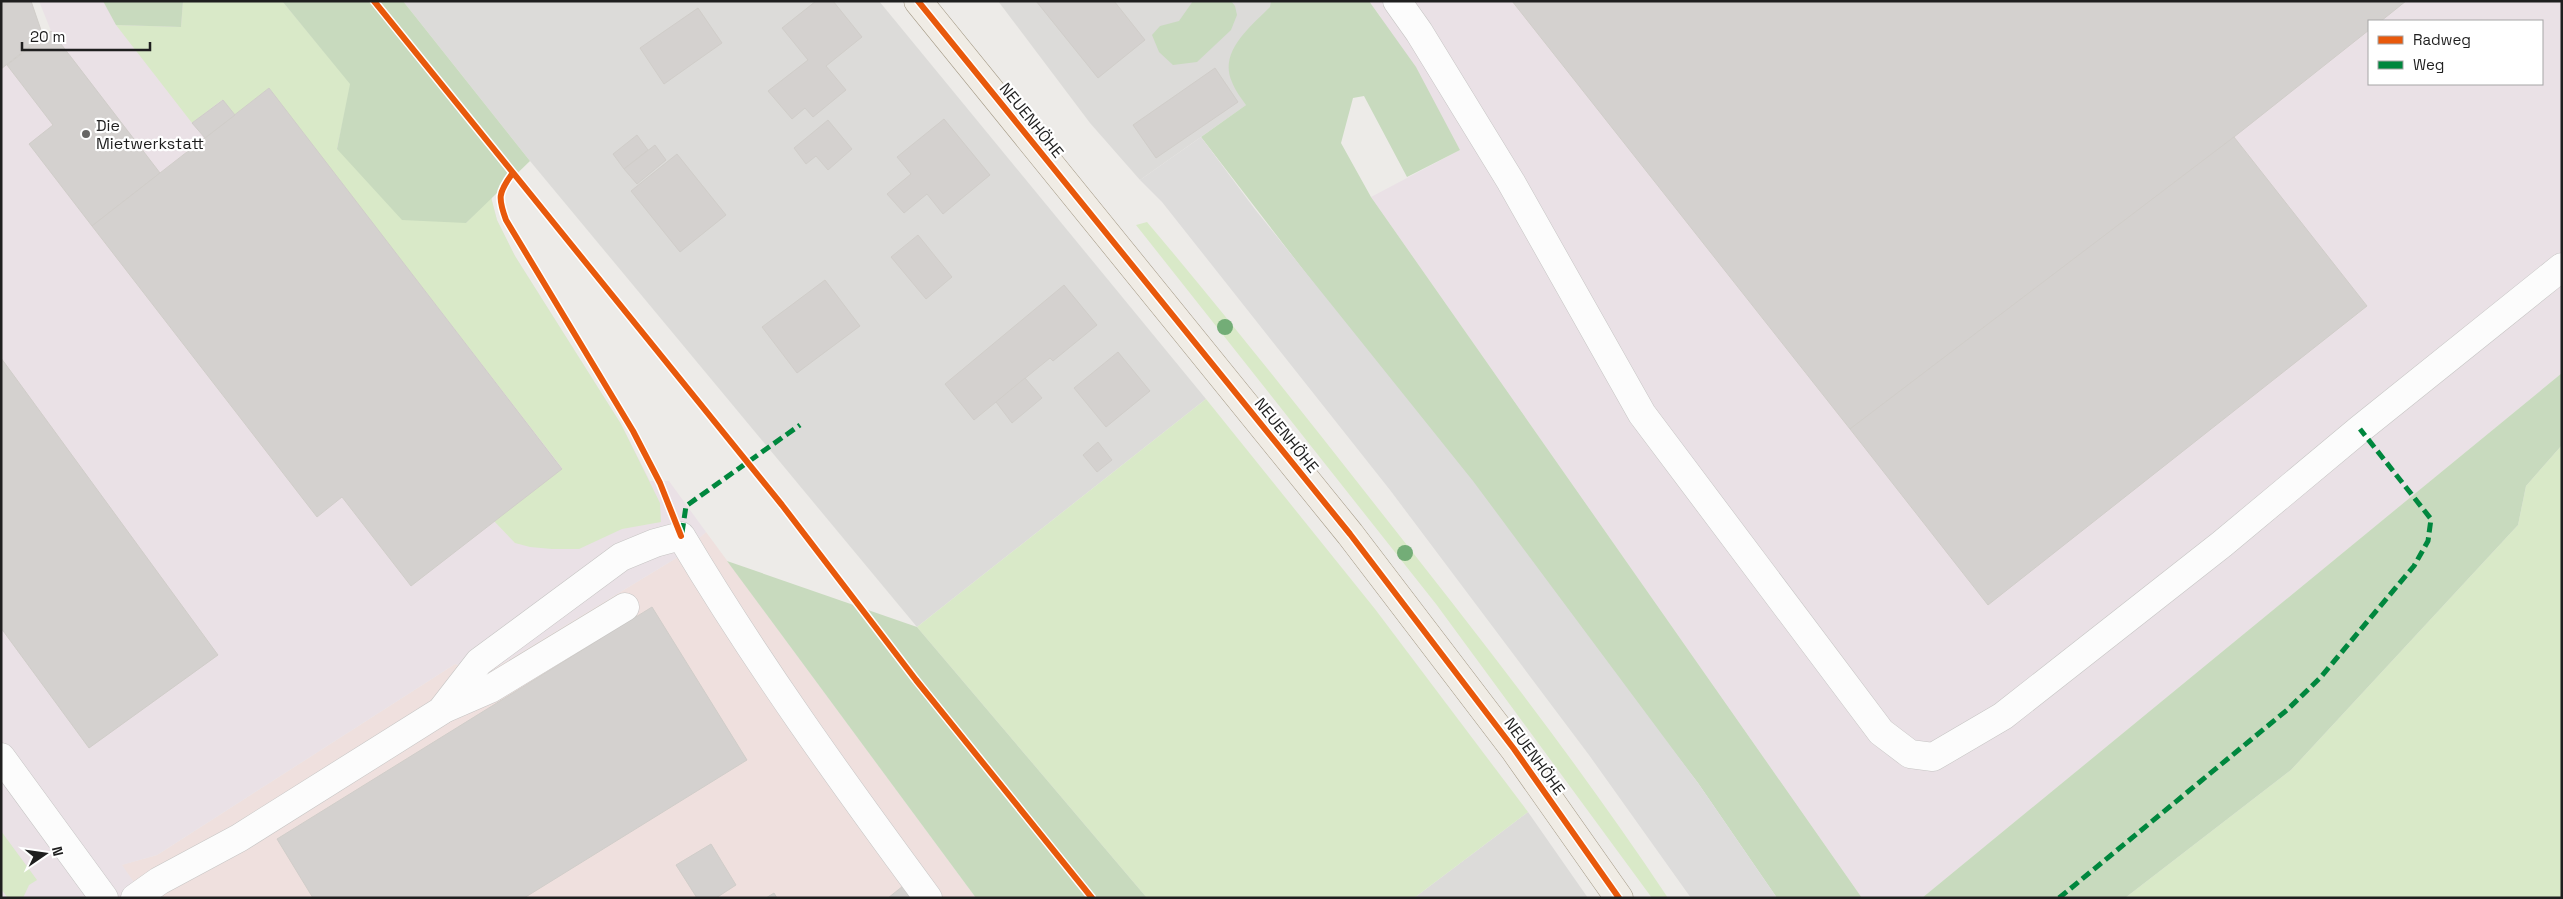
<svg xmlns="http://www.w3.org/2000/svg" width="2563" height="899" font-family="'Space Grotesk',sans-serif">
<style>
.residential{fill:#dcdbd9}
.commercial{fill:#efe0de}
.industrial{fill:#eae1e6;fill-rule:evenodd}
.grass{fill:#d9e9c8}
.forest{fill:#c8dabe}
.parking{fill:#dddcdb}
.building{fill:#d4d1cf;stroke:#d0cdc9}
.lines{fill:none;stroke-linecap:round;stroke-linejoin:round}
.minor-casing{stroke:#c6c5c4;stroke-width:29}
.major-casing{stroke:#a39985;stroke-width:29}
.minor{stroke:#fcfcfc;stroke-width:28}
.major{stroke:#f0ece5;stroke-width:28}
.quiet{stroke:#00873e;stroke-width:5;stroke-dasharray:10 5;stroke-linecap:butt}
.cycleway-casing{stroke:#fff;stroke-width:9}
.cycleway{stroke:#e8590c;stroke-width:6}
.tree{fill:#73ad77}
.poi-dot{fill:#676665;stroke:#fff;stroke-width:2}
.labels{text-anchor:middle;stroke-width:4.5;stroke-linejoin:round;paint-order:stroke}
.street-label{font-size:16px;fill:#1f1f1f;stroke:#fff}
.poi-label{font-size:16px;fill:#1f1f1f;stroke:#fff;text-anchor:start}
</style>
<rect width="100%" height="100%" fill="#edebe8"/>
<g class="residential">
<path d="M403,1H879L1206,399L917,627L530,161Z"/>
<path d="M998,1H1289L1327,48L1140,180L1090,123Z"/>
<path d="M1528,812L1588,898H1414Z"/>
</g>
<path class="commercial" d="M706,532L976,898H145L121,865L157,855L455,664L487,673L678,557Z"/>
<g class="industrial">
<path d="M39,1H282L466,223L491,197L497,220L515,256L621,424L650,481H669L706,532L678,557L487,673L455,664L157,855L122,865L145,898H1V69L51,31Z"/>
<path d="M1369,1H2562V373L1922,898H1862L1371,197L1460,150L1380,16ZM2369,21H2542V84H2369Z"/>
</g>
<g class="grass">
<path d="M183,1H282L351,84L337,149L466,223L491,197L497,220L515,256L621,424L660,503L661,522L622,529L579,549H552L530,547L515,543L494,521L562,468L269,89L235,115L222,100L192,123L116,25L181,27Z"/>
<path d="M1147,222C1225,314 1299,408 1373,502C1475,631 1577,761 1668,898H1652L1436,604L1136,225Z"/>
<path d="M1206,399L1375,609L1528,812L1414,898H1147L917,627Z"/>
<path d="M2562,445V898H2125L2291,770L2518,525L2526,486Z"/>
<path d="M1,831L37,880L29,885L23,898H8L1,889Z"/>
</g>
<g class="forest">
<path d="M103,1H183L181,27L116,25Z"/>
<path d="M282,1H403L530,161L466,223L402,220L337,149L350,84Z"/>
<path d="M1193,1H1231L1235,6L1237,15L1231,30L1197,62L1173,65L1159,52L1152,35L1160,26L1179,21Z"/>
<path d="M1271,1H1369L1416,67L1460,150L1407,177L1364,96L1353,98L1341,143L1371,197L1862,898H1777L1698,783L1201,137L1246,105C1241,98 1235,90 1232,82C1218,52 1251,26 1270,7Z"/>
<path d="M2562,373V445L2526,486L2518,525L2291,770L2125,898H1922Z"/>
<path d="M727,561L917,627L1147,898H976Z"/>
</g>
<path class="parking" d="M1201,137L1254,208L1473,481L1698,783L1777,898H1691L1589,755L1390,490L1162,202L1140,180Z"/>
<g class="building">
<path d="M1,1H31L43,36L1,69Z"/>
<path d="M816,1H833L862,37L826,66L846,90L813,117L805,108L792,119L768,91L808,60L782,28Z"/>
<path d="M1036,1H1114L1145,40L1098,78Z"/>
<path d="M1512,1H2406L2381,21H2369V30L2234,137L1850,429Z"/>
<path d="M698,8L722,43L664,84L640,48Z"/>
<path d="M51,31L160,173L92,226L29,144L53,125L7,65Z"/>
<path d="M1215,68L1238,102L1156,158L1133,125Z"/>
<path d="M269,88L562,469L411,586L342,497L317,517L92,226Z"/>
<path d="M223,100L235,115L205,138L192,123Z"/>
<path d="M944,119L990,175L943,214L927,194L904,213L887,194L911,174L897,157Z"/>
<path d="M828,120L852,149L828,170L816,156L806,164L794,148Z"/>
<path d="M637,135L648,150L624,169L613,154Z"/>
<path d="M2234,137L2367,306L1988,605L1850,429Z"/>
<path d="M655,145L666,160L637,184L624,169Z"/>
<path d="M677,154L726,215L680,252L631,191Z"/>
<path d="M918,235L952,277L926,299L891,257Z"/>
<path d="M825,280L860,326L797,373L762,327Z"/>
<path d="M1064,285L1097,325L1053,361L1050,358L974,420L945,384Z"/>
<path d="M1118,352L1150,391L1106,427L1074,388Z"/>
<path d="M1,358L218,655L89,748L1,628Z"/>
<path d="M1025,378L1042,398L1012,423L996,402Z"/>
<path d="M1098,442L1112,460L1097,472L1083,455Z"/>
<path d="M652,607L747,760L524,898H313L277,839Z"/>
<path d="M711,844L736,885L716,898H697L676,865Z"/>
<path d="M903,886L911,898H888Z"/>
<path d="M774,893L777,898H766Z"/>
</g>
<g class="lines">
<g class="minor-casing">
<g id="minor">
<path d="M1397,1L1419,32L1511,182L1642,414L1881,732L1910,754L1933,757L2003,716L2222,544L2360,429L2562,267"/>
<path d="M444,709L490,689L625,607"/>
<path d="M1,757L104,898"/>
<path d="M135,898L159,881L239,838L441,711L479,662L621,557L655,543L681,536C756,662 841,780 928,898"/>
</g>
</g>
<g class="major-casing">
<path id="major" d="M918,1L1350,534L1514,749L1619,898"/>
</g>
<use href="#minor" class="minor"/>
<use href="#major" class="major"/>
<g class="quiet">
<path d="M682,533L686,506L800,425"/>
<path d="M2059,898L2287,710L2320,678L2414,566L2428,541L2431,519L2360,429"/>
</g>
<g class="cycleway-casing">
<g id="cycleway">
<path d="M374,1L782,505L916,680L1092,898"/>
<path d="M918,1L1350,534L1514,749L1619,898"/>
<path d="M512,174C498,193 498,198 506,220L633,431L660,483L681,536"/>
</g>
</g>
<use href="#cycleway" class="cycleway"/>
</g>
<g class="tree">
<circle cx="1225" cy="327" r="8"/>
<circle cx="1405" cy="553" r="8"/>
</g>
<circle class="poi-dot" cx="86" cy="134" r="5"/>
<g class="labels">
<g class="street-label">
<text transform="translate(1032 120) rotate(51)" y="6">NEUENHÖHE</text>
<text transform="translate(1287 435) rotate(51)" y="6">NEUENHÖHE</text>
<text transform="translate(1535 756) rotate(54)" y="6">NEUENHÖHE</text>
</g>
<g class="poi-label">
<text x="96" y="131">Die<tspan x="96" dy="18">Mietwerkstatt</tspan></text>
</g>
</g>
<rect width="2563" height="899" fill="none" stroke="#1f1f1f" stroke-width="5"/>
<rect x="2368" y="20" width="175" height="65" fill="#ffffff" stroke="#a5a5a5"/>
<rect x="2378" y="36" width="25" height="8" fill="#e8590c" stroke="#a5a5a5"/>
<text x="2413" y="45" font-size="15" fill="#1f1f1f">Radweg</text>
<rect x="2378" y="61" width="25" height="8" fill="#00873e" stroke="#a5a5a5"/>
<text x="2413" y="70" font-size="15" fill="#1f1f1f">Weg</text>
<g transform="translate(45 854) rotate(77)" stroke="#ffffff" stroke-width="4" paint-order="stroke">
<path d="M0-4L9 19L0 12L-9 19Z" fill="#1f1f1f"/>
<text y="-8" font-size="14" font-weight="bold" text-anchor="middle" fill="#1f1f1f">N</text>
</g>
<path d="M22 42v8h128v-8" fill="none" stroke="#1f1f1f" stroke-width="2.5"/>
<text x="30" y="42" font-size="15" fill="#1f1f1f" stroke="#ffffff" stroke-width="4" paint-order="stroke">20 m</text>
</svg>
